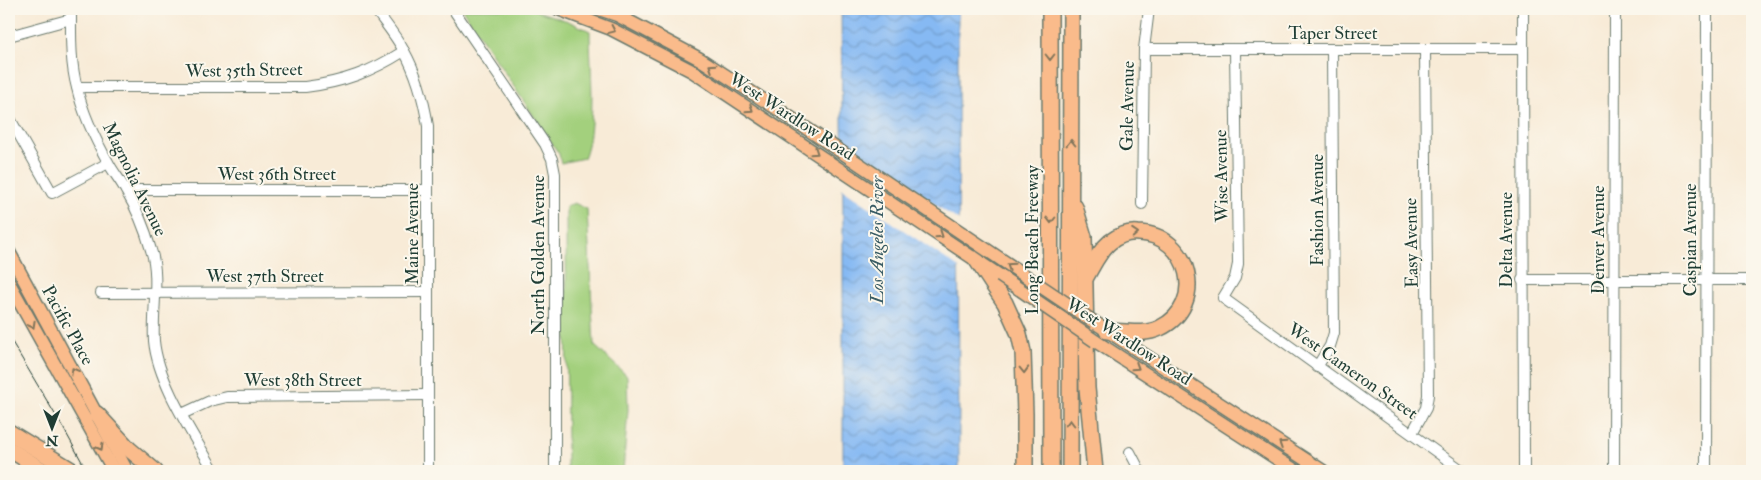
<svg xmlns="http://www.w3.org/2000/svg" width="1761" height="480" font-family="'IM FELL Double Pica',serif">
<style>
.green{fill:#a3d07d;stroke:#618658}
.water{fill:url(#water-waves);stroke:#527b94}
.pier{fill:#f8ebd7}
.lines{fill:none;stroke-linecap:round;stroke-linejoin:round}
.minor-casing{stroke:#6b7a6d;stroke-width:12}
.major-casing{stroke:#6b7a6d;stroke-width:15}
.highway-casing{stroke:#6b7a6d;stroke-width:18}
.minor{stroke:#fff;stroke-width:10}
.major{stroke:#fabb8b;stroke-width:12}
.highway{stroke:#fabb8b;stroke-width:15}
.tram{stroke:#1f3d34;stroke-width:1}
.major-bridge-casing{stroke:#6b7a6d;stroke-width:15;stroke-linecap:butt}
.major-bridge{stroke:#fabb8b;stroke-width:12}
.oneway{stroke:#82765b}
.labels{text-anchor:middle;stroke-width:4;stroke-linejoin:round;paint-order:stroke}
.street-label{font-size:18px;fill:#1f3d34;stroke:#fbf7ec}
.water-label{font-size:19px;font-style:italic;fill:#395c64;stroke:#fbf7ec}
</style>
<defs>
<pattern id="water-waves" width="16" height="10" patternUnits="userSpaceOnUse" patternTransform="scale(1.25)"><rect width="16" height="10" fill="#86b9f3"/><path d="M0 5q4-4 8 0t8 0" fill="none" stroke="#6d98c6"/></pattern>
</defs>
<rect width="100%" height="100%" fill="#fbf7ec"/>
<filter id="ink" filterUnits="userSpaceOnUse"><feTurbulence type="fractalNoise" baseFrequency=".02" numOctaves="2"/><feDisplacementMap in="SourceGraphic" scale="10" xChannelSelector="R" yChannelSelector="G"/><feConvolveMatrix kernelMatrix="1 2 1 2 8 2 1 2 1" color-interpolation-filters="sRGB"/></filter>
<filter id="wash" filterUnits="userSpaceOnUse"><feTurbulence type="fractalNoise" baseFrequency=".0096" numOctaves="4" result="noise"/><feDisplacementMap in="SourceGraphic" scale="20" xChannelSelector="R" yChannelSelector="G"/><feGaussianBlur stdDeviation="1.12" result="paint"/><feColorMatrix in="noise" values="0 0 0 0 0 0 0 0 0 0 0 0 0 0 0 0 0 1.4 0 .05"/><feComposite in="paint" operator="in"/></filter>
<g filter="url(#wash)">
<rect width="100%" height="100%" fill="#f8ebd7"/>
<g class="green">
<path d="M462,9H531L568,21L590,31C590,66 597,127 584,158L561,163L559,154Z"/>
<path d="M574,203L587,209L594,345L627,376L628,410L623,471H567L566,207Z"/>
</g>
<path class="water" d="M841,9H958L959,471H843V221Z"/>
<path class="pier" d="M840,141L961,222L962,270L840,187Z"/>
</g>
<g filter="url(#ink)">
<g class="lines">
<g class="minor-casing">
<g id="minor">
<path d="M71,9C71,35 70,62 77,88C83,114 95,139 108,162C113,172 121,181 126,191C137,209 145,229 151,250C160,275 152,314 154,341C158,383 193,434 214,471"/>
<path d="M375,9C385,23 396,36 404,51C417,74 424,101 428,126V467L426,471"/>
<path d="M453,9L545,144L552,159L555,174V471"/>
<path d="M1523,9L1524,471"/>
<path d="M9,36L71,19"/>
<path d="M1144,49H1523"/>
<path d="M1235,49L1238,264L1235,278L1223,298L1463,471"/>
<path d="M77,87H305C344,82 371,72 404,51"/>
<path d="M9,117L52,193L108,163"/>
<path d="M126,190H428"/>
<path d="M1142,204L1144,49L1149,9"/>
<path d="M1522,280H1752"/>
<path d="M101,293L428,292"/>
<path d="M1317,367L1330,346L1334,333L1332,49"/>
<path d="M182,414L210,401L227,397L428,395"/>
<path d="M1412,433L1426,408L1428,395L1425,49"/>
<path d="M1130,452L1140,471"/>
<path d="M1614,471L1615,9"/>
<path d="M1706,471L1707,9"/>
</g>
</g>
<g class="major-casing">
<g id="major">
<path d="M558,9L611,29L692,71L1000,276"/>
<path d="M599,9L617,15L700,59L782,112"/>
<path d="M9,252L127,471"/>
<path d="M9,283L114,471"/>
<path d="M1094,322L1323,471"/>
<path d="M1095,341L1296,471"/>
</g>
</g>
<g class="highway-casing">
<g id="highway">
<path d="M1050,9L1051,471"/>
<path d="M1075,207L1084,237L1087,388L1095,471"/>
<path d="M976,259L1005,303L1019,334L1023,352L1025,414V471"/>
<path d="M1086,277C1093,265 1099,251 1110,242C1118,236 1128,232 1138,233C1190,234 1208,305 1160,328C1143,336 1124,331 1107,331"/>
<path d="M97,414L129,449L155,471"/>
<path d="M9,432L73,471"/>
<path d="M9,449L44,471"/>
<path d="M1070,471L1071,9"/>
</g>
</g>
<use href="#minor" class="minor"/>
<use href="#major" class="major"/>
<use href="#highway" class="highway"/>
<path class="tram" d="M9,337L65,431L87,471"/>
<g class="major-bridge-casing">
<g id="major-bridge">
<path d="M782,112L1094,322"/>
<path d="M1000,276L1095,341"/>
</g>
</g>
<use href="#major-bridge" class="major-bridge"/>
</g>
<defs><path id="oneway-chevron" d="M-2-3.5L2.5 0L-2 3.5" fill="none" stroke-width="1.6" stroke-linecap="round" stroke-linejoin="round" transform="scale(1.25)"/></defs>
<g class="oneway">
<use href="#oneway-chevron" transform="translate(612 30) rotate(25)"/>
<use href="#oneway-chevron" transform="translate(1050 57) rotate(90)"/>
<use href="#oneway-chevron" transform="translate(712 67) rotate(-147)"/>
<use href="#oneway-chevron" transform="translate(750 109) rotate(33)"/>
<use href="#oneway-chevron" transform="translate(1071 143) rotate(-90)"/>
<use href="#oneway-chevron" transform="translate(815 152) rotate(34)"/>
<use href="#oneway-chevron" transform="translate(1051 220) rotate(90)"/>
<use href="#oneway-chevron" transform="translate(1135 233) rotate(-4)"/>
<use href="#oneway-chevron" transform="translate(940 235) rotate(34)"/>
<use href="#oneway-chevron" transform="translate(1010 266) rotate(-146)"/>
<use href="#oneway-chevron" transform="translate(32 325) rotate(61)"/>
<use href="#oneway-chevron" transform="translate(1136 367) rotate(33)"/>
<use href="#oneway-chevron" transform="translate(1024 370) rotate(88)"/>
<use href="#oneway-chevron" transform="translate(74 371) rotate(-119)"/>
<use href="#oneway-chevron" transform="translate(1070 423) rotate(-90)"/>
<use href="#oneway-chevron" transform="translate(1282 444) rotate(-147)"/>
<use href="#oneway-chevron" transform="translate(100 447) rotate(60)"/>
</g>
</g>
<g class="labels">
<g class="street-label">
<text x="1333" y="39">Taper Street</text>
<text transform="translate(244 70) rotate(-1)" y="6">West 35th Street</text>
<text transform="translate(1127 106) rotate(-89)" y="6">Gale Avenue</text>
<text transform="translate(792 116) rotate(33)" y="6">West Wardlow Road</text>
<text x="277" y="180">West 36th Street</text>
<text transform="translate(1221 176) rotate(-91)" y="6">Wise Avenue</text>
<text transform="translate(135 179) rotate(64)" y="6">Magnolia Avenue</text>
<text transform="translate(1317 210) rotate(-90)" y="6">Fashion Avenue</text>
<text transform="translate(412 234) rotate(-90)" y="6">Maine Avenue</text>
<text transform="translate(1032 240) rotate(-90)" y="6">Long Beach Freeway</text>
<text transform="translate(1506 240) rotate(-90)" y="6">Delta Avenue</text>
<text transform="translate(1598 240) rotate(-90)" y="6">Denver Avenue</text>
<text transform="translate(1690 240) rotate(-90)" y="6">Caspian Avenue</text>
<text transform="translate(1411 243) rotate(-91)" y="6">Easy Avenue</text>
<text transform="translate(538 255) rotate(-90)" y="6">North Golden Avenue</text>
<text x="265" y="282">West 37th Street</text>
<text transform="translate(68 325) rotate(61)" y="6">Pacific Place</text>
<text transform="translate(1129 341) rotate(33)" y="6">West Wardlow Road</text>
<text transform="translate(1353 371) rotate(35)" y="6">West Cameron Street</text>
<text x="303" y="386">West 38th Street</text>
</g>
<g class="water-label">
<text transform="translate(876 240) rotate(-90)" y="7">Los Angeles River</text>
</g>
</g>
<rect width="1761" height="480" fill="none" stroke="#fbf7ec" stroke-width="30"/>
<g transform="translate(52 428) rotate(180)" stroke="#fbf7ec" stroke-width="4" paint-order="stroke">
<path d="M0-4L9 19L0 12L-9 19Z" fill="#1f3d34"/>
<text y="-8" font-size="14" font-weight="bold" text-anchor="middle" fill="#1f3d34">N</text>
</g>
</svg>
